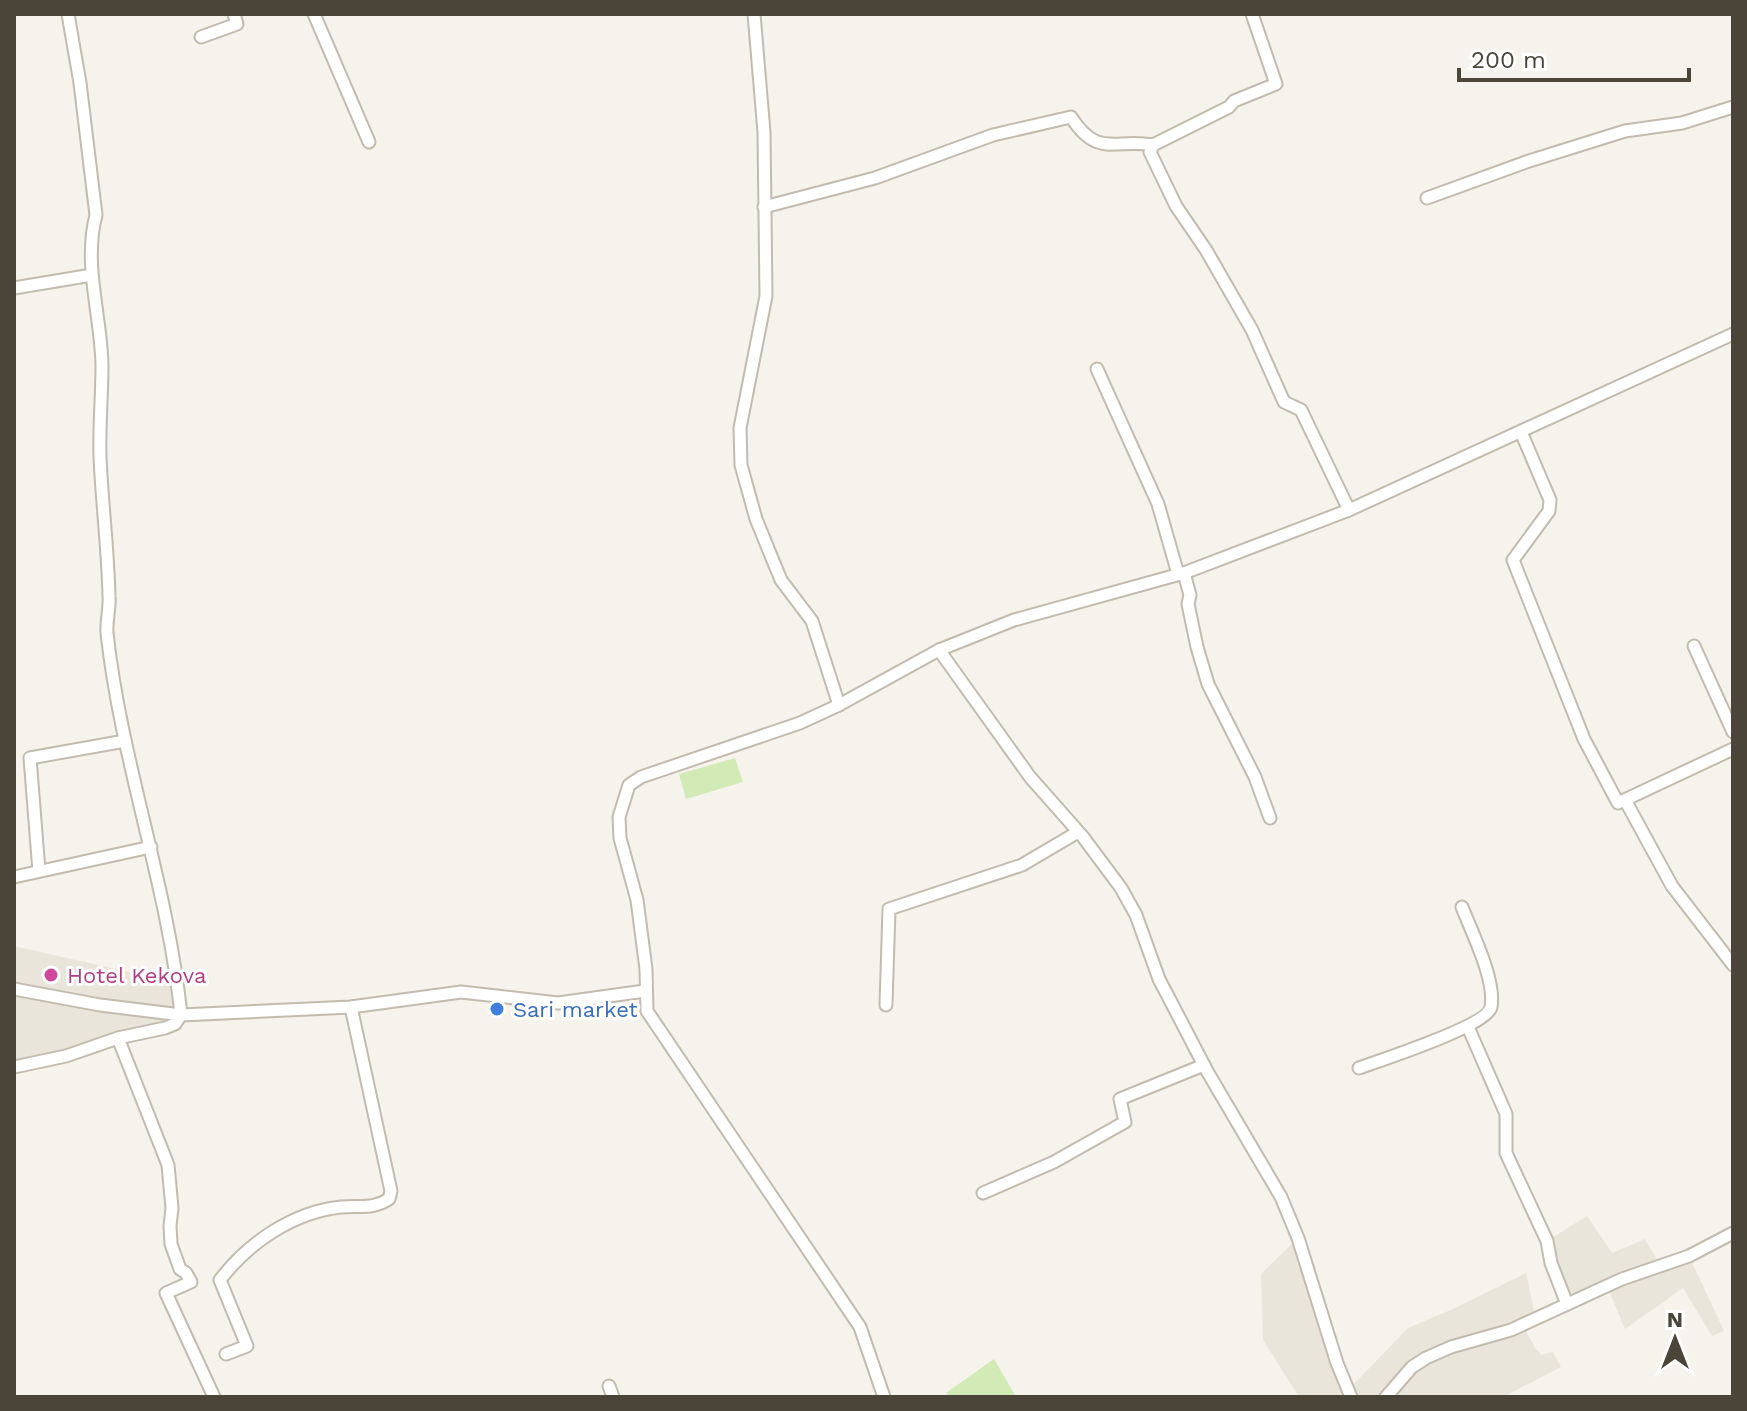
<svg xmlns="http://www.w3.org/2000/svg" width="1747" height="1411" font-family="'Work Sans',sans-serif">
<style>
.residential{fill:#eae5da}
.green{fill:#d2eab5}
.lines{fill:none;stroke-linecap:round;stroke-linejoin:round}
.minor-casing{stroke:#c2bbae;stroke-width:15}
.minor{stroke:#fff;stroke-width:11}
.hotel-dot{fill:#d1479c;stroke:#fff;stroke-width:3}
.shop-dot{fill:#3f7fe0;stroke:#fff;stroke-width:3}
.labels{text-anchor:middle;stroke-width:6;stroke-linejoin:round;paint-order:stroke}
.hotel-label{font-size:22px;fill:#b23c85;stroke:#fff;text-anchor:start}
.shop-label{font-size:22px;fill:#366cbe;stroke:#fff;text-anchor:start}
</style>
<rect width="100%" height="100%" fill="#f6f3ec"/>
<g class="residential">
<path d="M14,946L178,983L175,1024L14,1067Z"/>
<path d="M1587,1216L1612,1253L1645,1239L1660,1265L1689,1256L1724,1331L1712,1336L1683,1288L1625,1329L1607,1286L1567,1304L1547,1241Z"/>
<path d="M1298,1238L1347,1391L1408,1328L1453,1309L1526,1273L1536,1320L1525,1329L1535,1348L1542,1355L1553,1352L1561,1367L1503,1397H1299L1263,1340L1261,1274Z"/>
</g>
<g class="green">
<path d="M735,758L743,782L686,799L679,774Z"/>
<path d="M994,1359L1016,1397H948L946,1393Z"/>
</g>
<g class="lines">
<g class="minor-casing">
<g id="minor">
<path d="M314,14L369,142"/>
<path d="M754,14L764,132L766,296L740,428L741,465L756,519L781,580L812,621L839,705"/>
<path d="M1252,14L1276,84L1234,101L1229,107L1153,145L1150,152L1176,206L1206,250L1252,330L1284,402L1301,410L1349,510"/>
<path d="M201,37L237,24L234,14"/>
<path d="M1427,198L1529,161L1625,131L1682,123L1733,107"/>
<path d="M764,207L875,178L993,135L1071,117C1098,159 1115,138 1153,145"/>
<path d="M14,288L92,275"/>
<path d="M1097,369L1158,504L1178,574"/>
<path d="M1521,432L1550,500L1549,511L1513,560L1584,739L1618,803L1733,749"/>
<path d="M1184,573L1190,595L1188,604L1197,647L1208,684L1255,777L1270,818"/>
<path d="M1694,646L1733,732"/>
<path d="M939,650L1030,777L1083,837L1121,888L1136,915L1159,979L1207,1071L1281,1197L1298,1238L1337,1363L1351,1397"/>
<path d="M1625,800L1672,886L1733,965"/>
<path d="M39,871L30,758L125,741"/>
<path d="M14,877L151,847"/>
<path d="M14,989L100,1005L181,1015L351,1007L461,992L558,1003L645,991"/>
<path d="M886,1005L889,909L1022,865L1078,832"/>
<path d="M1468,1027L1506,1114V1153L1547,1241L1551,1263L1567,1304"/>
<path d="M118,1038L168,1165L172,1208L170,1226L171,1244L180,1269L186,1273L191,1282L166,1293L214,1397"/>
<path d="M14,1067L66,1056L118,1038L165,1028L175,1024L181,1015C168,886 121,762 107,633C106,621 110,609 109,596C108,550 102,503 100,457C99,426 102,396 102,365C101,315 83,264 96,215L80,83L68,14"/>
<path d="M1359,1068C1381,1060 1487,1026 1491,1007C1496,980 1472,933 1462,907"/>
<path d="M983,1193L1054,1162L1125,1122L1120,1099L1204,1065"/>
<path d="M226,1354L247,1346L220,1280C248,1243 293,1212 341,1207C360,1205 372,1210 389,1199L391,1191L351,1007"/>
<path d="M609,1386L613,1397"/>
<path d="M884,1397L860,1327L647,1011L646,969L637,900L620,838L619,817L629,785L641,777L800,723L839,705L939,650L1014,620L1184,573L1349,510L1733,334"/>
<path d="M1386,1397L1412,1367L1426,1358L1451,1347L1511,1330L1622,1279L1689,1256L1733,1233"/>
</g>
</g>
<use href="#minor" class="minor"/>
</g>
<circle class="hotel-dot" cx="51" cy="975" r="8"/>
<circle class="shop-dot" cx="497" cy="1009" r="8"/>
<g class="labels">
<g class="hotel-label">
<text x="67" y="983">Hotel Kekova</text>
</g>
<g class="shop-label">
<text x="513" y="1017">Sari market</text>
</g>
</g>
<rect width="1747" height="1411" fill="none" stroke="#4b4439" stroke-width="32"/>
<g transform="translate(1675 1339)" stroke="#ffffff" stroke-width="6" paint-order="stroke">
<path d="M0-6L14 30L0 20L-14 30Z" fill="#4b4439"/>
<text y="-12" font-size="22" font-weight="bold" text-anchor="middle" fill="#4b4439">N</text>
</g>
<path d="M1459 68v12h230v-12" fill="none" stroke="#4b4439" stroke-width="4"/>
<text x="1471" y="68" font-size="24" fill="#4b4439" stroke="#ffffff" stroke-width="6" paint-order="stroke">200 m</text>
</svg>
